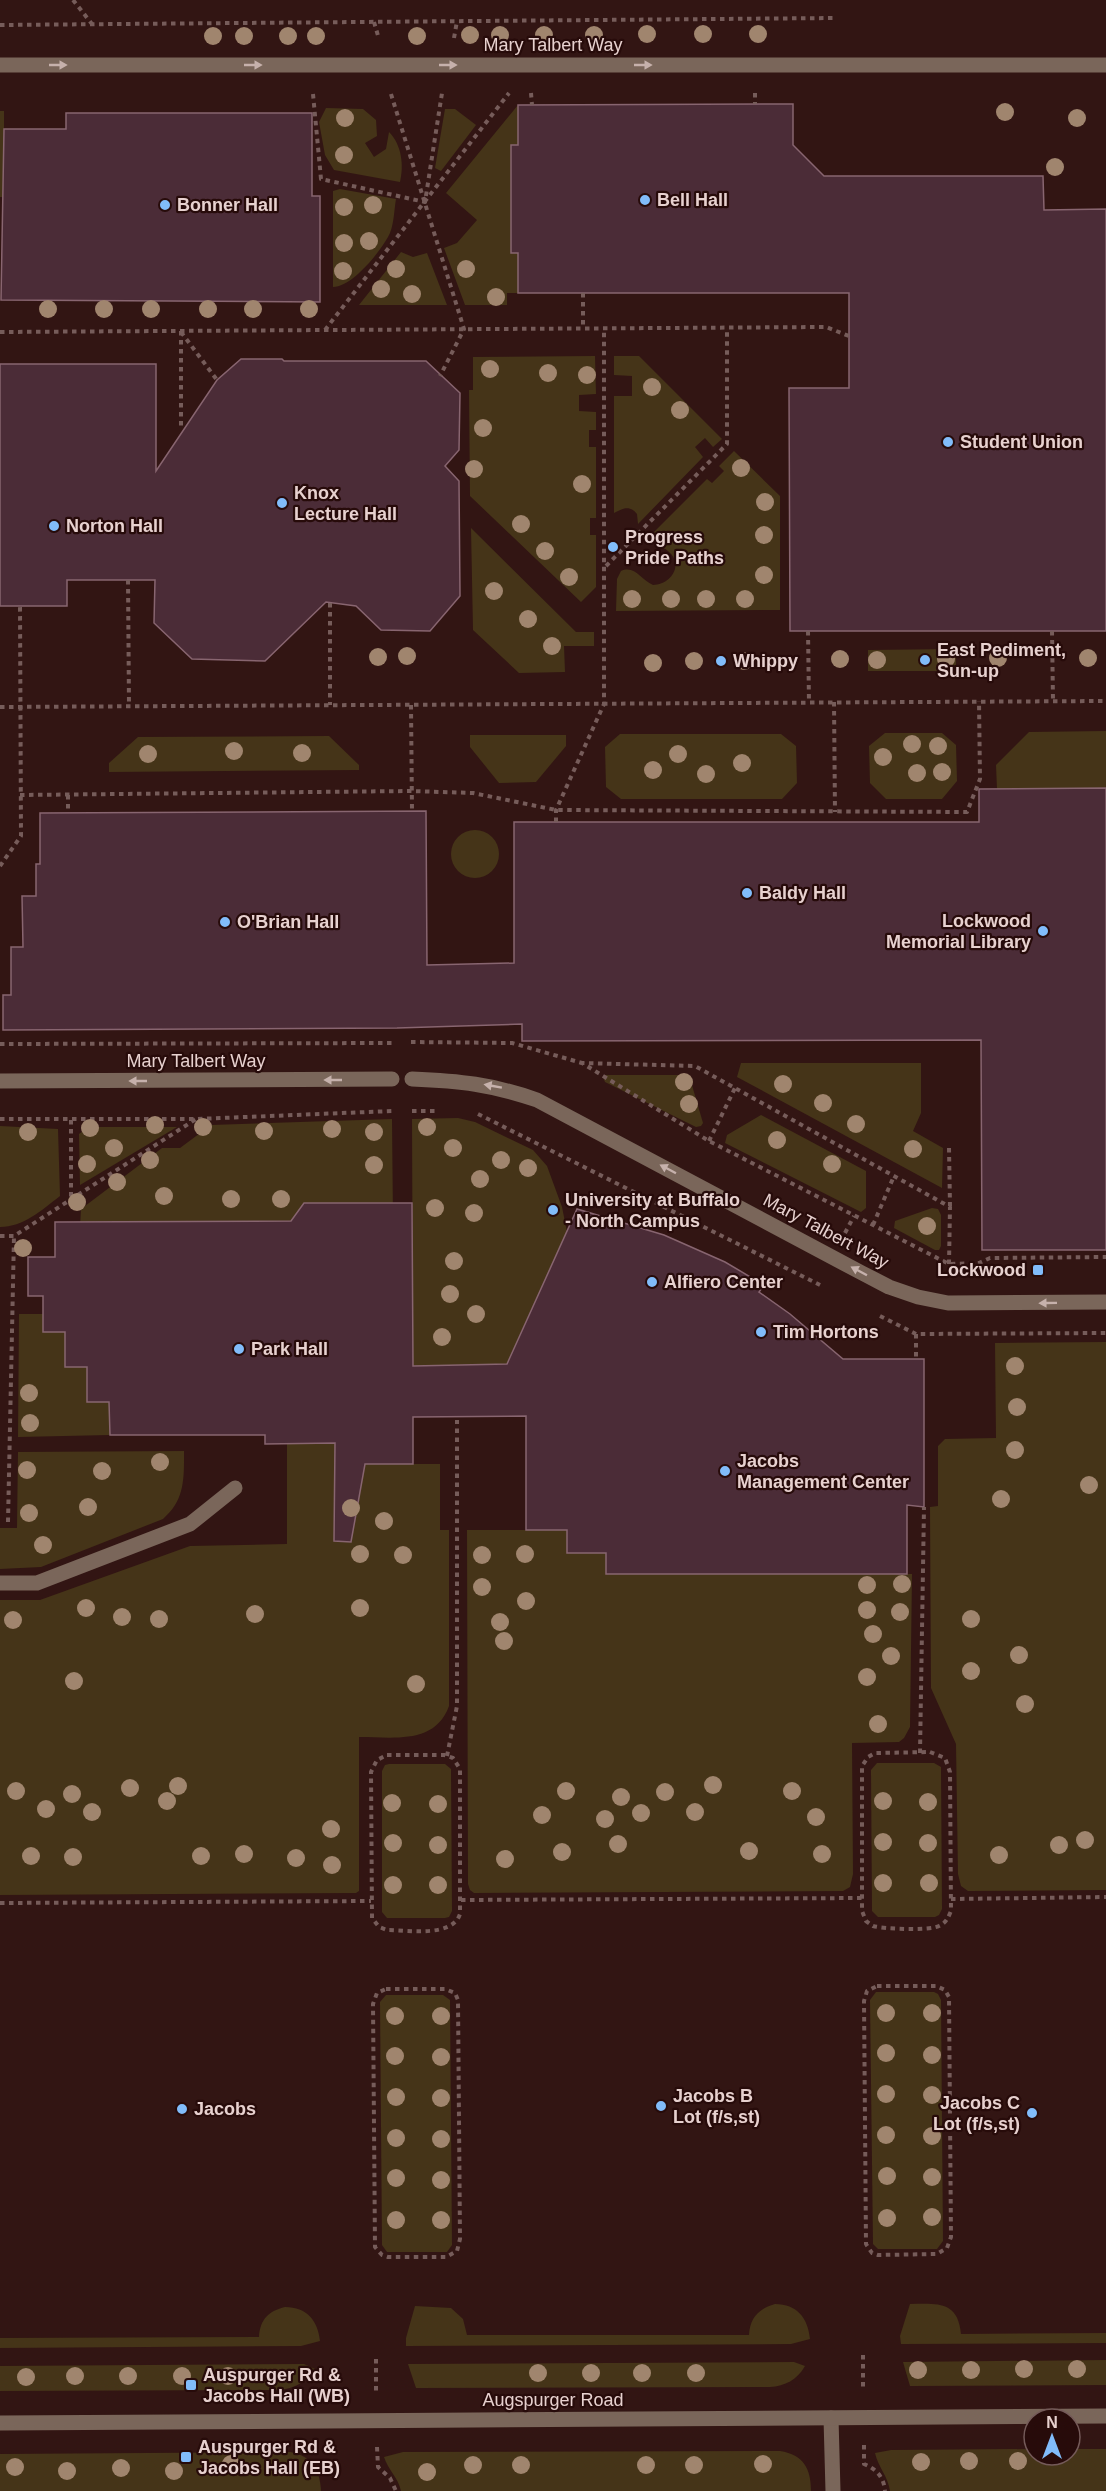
<svg xmlns="http://www.w3.org/2000/svg" width="1106" height="2491" font-family="Arial,sans-serif">
<style>
.green{fill:#453418}
.building{fill:#4b2c37;stroke:#886570;stroke-width:1.5}
.lines{fill:none;stroke-linecap:round;stroke-linejoin:round}
.path{stroke:#765c5a;stroke-width:4;stroke-dasharray:4.5 4.5;stroke-linecap:butt}
.minor{stroke:#7a665a;stroke-width:15}
.tree{fill:#a0856e}
.oneway{fill:#c6b1ac}
.poi-dot{fill:#81bcfa;stroke:#270b0a;stroke-width:2}
.labels{text-anchor:middle;stroke-width:4.5;stroke-linejoin:round;paint-order:stroke}
.street-label{font-size:18px;fill:#e7d1cf;stroke:#270b0a}
.poi-label{font-size:18px;font-weight:bold;fill:#e7d1cf;stroke:#270b0a;text-anchor:start}
</style>
<rect width="100%" height="100%" fill="#321513"/>
<g class="green">
<path d="M518,105V293H507V305H465L444,248L457,243L477,220L446,193Z"/>
<path d="M326,108L363,109L376,120L377,136L365,143L374,157L386,149L389,132C402,145 404,166 400,182L334,170L325,155L319,122Z"/>
<path d="M445,109H455L476,125L441,171L435,168Z"/>
<rect x="0" y="111" width="4" height="86"/>
<path d="M340,189L396,199C394,210 394,227 388,237C379,253 352,287 333,287V191Z"/>
<path d="M401,252L413,257L427,253L447,305H359Z"/>
<path d="M595,356L596,394L579,395V411L596,412V430H589V447H596V518H590V535H596V587L581,602L470,496L469,390H473V357Z"/>
<path d="M614,356H639L722,439L713,447L705,438L695,447L703,457L638,524L637,514C630,505 623,508 614,513V396H632V376L614,375Z"/>
<path d="M734,451L780,496V610L616,611L617,579L621,571C635,565 641,580 653,585C670,585 685,565 668,551C665,548 660,547 655,544L653,533L707,479L712,483L724,471L719,466Z"/>
<path d="M471,528L576,632H594V646H564L565,672L519,673L473,630Z"/>
<path d="M956,649V671H868V650Z"/>
<path d="M1106,731V788L997,789L996,765L1029,732Z"/>
<path d="M885,733H942L956,745L957,781L942,799H886L870,783L869,746Z"/>
<path d="M620,734H781L796,746L797,783L782,799H621L606,787L605,747Z"/>
<path d="M470,735H566V746L536,782L499,783L470,747Z"/>
<path d="M329,736L359,765V770L109,772V763L138,737Z"/>
<circle cx="475" cy="854" r="24"/>
<path d="M741,1063H921V1113L913,1131L943,1148L942,1188L737,1077Z"/>
<path d="M606,1075H689L703,1123L701,1126L696,1127L605,1082L603,1077Z"/>
<path d="M761,1115L866,1171V1208L861,1212L725,1143L727,1135Z"/>
<path d="M458,1118L475,1122L533,1150L547,1166L562,1207L567,1232L517,1341L526,1364L413,1366L412,1119Z"/>
<path d="M392,1119L393,1220L355,1203H308L304,1204L299,1221L80,1227L81,1209L162,1148H180L211,1125Z"/>
<path d="M0,1126L58,1129L60,1196C42,1210 23,1227 0,1227Z"/>
<path d="M88,1127H177L80,1185L79,1134Z"/>
<path d="M932,1208L938,1209L941,1215V1246L939,1250H935L894,1228L895,1221Z"/>
<path d="M19,1314H43V1332H65L87,1367L88,1402H109L110,1435L18,1437Z"/>
<path d="M1106,1342V1890L968,1891L961,1886L958,1874L956,1744L931,1688L930,1507L938,1506V1446L945,1439L996,1438L995,1343Z"/>
<path d="M335,1443L362,1464H440V1530H449V1706C435,1745 393,1737 359,1737V1891L356,1893L0,1895V1600H40L190,1546L287,1544V1444Z"/>
<path d="M184,1451C184,1479 185,1500 163,1519L41,1567L0,1569V1528H17L18,1452Z"/>
<path d="M467,1530H567V1553H606V1574H912L910,1727L904,1738L899,1742L852,1743L853,1874L850,1887L843,1891L474,1893L470,1890L468,1884Z"/>
<path d="M877,1763H934L941,1767L942,1909L939,1915L935,1917H878L872,1911L871,1770Z"/>
<path d="M389,1764H445L451,1769L452,1911L449,1917L445,1918H387L382,1912V1771L385,1765Z"/>
<path d="M876,1992H934L938,1994L941,2000L943,2241L937,2249H878L873,2244L870,2000Z"/>
<path d="M386,1995H443L450,2000L452,2245L447,2252H387L382,2245L380,2002Z"/>
<path d="M775,2304C797,2304 808,2318 810,2339L791,2344L406,2346V2338L415,2306L451,2308L463,2319L467,2335H749C750,2318 758,2309 775,2304Z"/>
<path d="M910,2304C936,2304 958,2300 961,2334L1106,2333V2343L901,2344L900,2336Z"/>
<path d="M285,2307C307,2307 318,2321 320,2341L301,2346L0,2348V2338L259,2337C260,2319 269,2311 285,2307Z"/>
<path d="M1106,2360V2385L910,2386L903,2362Z"/>
<path d="M794,2362L805,2366C797,2380 785,2386 770,2387L416,2388L408,2364Z"/>
<path d="M304,2364L315,2369C306,2382 295,2388 280,2390L0,2391V2366Z"/>
<path d="M1034,2449V2455H1070V2449H1106V2491H890C888,2476 878,2467 875,2453L891,2450Z"/>
<path d="M780,2451C804,2455 811,2469 811,2491H401C398,2477 388,2470 384,2457L403,2452Z"/>
<path d="M290,2452C312,2456 320,2470 321,2491H0V2454Z"/>
</g>
<g class="building">
<path d="M793,104V145L824,176H1043L1044,210L1106,209V631H790L789,388H849V293H518V253H511V145H518V105Z"/>
<path d="M66,113H312V196H320V302L1,300L4,129H66Z"/>
<path d="M241,359H282L284,361H426L460,393L459,450L445,466L459,481L460,596L430,631L381,630L356,606L326,602L265,661L192,659L154,623L155,580H67V606H0V364H156V471L217,380Z"/>
<path d="M1106,788V1250H982L981,1040L522,1041V1024L397,1028L3,1030V995H11V947H23L22,896H36V864H40V813L426,811L427,965L514,963V822H979V789Z"/>
<path d="M304,1203H412L413,1366L507,1364L577,1209L664,1235L725,1262L764,1285L759,1292L790,1314L843,1359H924V1507L907,1505V1574H606V1553H567V1530H526V1416L413,1417V1464H365L351,1542L334,1541L335,1443L265,1444V1435H110L109,1402H87V1367H65V1332H43V1296H28V1257H55V1222L291,1221Z"/>
</g>
<g class="lines">
<g class="path">
<path d="M73,0L92,24"/>
<path d="M374,22L379,39"/>
<path d="M0,25L834,18"/>
<path d="M454,38L457,21"/>
<path d="M531,93L532,105"/>
<path d="M755,93V104"/>
<path d="M313,94L321,179L425,202L442,93"/>
<path d="M391,94L464,329L440,376"/>
<path d="M583,293V328"/>
<path d="M325,330L509,93"/>
<path d="M181,331V430"/>
<path d="M0,332L826,327L849,336"/>
<path d="M181,332L217,380"/>
<path d="M606,566L727,444V328"/>
<path d="M128,580L129,706"/>
<path d="M330,603V705"/>
<path d="M808,631L809,703"/>
<path d="M1052,631L1053,701"/>
<path d="M834,702L835,812"/>
<path d="M411,705L412,811"/>
<path d="M0,707L1106,701"/>
<path d="M20,795L411,791L473,793L556,810L967,812L980,779L979,701"/>
<path d="M68,795V813"/>
<path d="M556,822V810L604,704V329"/>
<path d="M0,866L21,836L20,606"/>
<path d="M411,1042L512,1043L582,1063"/>
<path d="M0,1044L392,1043"/>
<path d="M412,1111H438"/>
<path d="M478,1114L820,1285"/>
<path d="M0,1119H197L392,1111"/>
<path d="M71,1120V1200"/>
<path d="M709,1141L735,1088"/>
<path d="M949,1148L950,1206"/>
<path d="M873,1225L894,1176"/>
<path d="M845,1233L854,1216"/>
<path d="M0,1236H14L196,1119"/>
<path d="M949,1264L950,1207L695,1066L582,1063L709,1141L949,1264L979,1263L990,1258L1106,1257"/>
<path d="M880,1316L916,1334L1106,1333"/>
<path d="M916,1334V1359"/>
<path d="M8,1522L14,1236"/>
<path d="M930,1752L945,1758L950,1772L951,1911C948,1918 946,1923 939,1926C929,1931 884,1929 873,1926L866,1921L862,1911V1766L868,1757L875,1753Z"/>
<path d="M920,1753L924,1507"/>
<path d="M387,1755H444L453,1758L460,1769V1914C452,1938 408,1930 387,1930L379,1927L372,1918L371,1772L377,1760Z"/>
<path d="M447,1756L457,1706V1420"/>
<path d="M951,1899L1106,1897"/>
<path d="M461,1900L862,1898"/>
<path d="M0,1903L371,1901"/>
<path d="M877,1986H936L945,1990L949,1997L951,2237L947,2248L937,2254L878,2255L872,2253L866,2244L864,2001L867,1991Z"/>
<path d="M386,1989H445L455,1993L458,2000L460,2239L457,2251L446,2257H388L382,2255L375,2247L373,2004L377,1993Z"/>
<path d="M863,2355V2390"/>
<path d="M376,2359V2395"/>
<path d="M864,2445V2464C876,2469 884,2477 885,2491"/>
<path d="M377,2447L378,2467L390,2478L396,2491"/>
</g>
<g class="minor">
<path d="M0,65H1106"/>
<path d="M412,1079C460,1081 491,1084 537,1100L862,1273L889,1287L918,1297L948,1303L1106,1302"/>
<path d="M0,1081L392,1079"/>
<path d="M0,1583H37L190,1524L235,1488"/>
<path d="M831,2418L833,2491"/>
<path d="M0,2423L1106,2416"/>
</g>
</g>
<g class="tree">
<circle cx="647" cy="34" r="9"/>
<circle cx="703" cy="34" r="9"/>
<circle cx="758" cy="34" r="9"/>
<circle cx="470" cy="35" r="9"/>
<circle cx="500" cy="35" r="9"/>
<circle cx="544" cy="35" r="9"/>
<circle cx="594" cy="35" r="9"/>
<circle cx="213" cy="36" r="9"/>
<circle cx="244" cy="36" r="9"/>
<circle cx="288" cy="36" r="9"/>
<circle cx="316" cy="36" r="9"/>
<circle cx="417" cy="36" r="9"/>
<circle cx="1005" cy="112" r="9"/>
<circle cx="345" cy="118" r="9"/>
<circle cx="1077" cy="118" r="9"/>
<circle cx="344" cy="155" r="9"/>
<circle cx="1055" cy="167" r="9"/>
<circle cx="373" cy="205" r="9"/>
<circle cx="344" cy="207" r="9"/>
<circle cx="369" cy="241" r="9"/>
<circle cx="344" cy="243" r="9"/>
<circle cx="396" cy="269" r="9"/>
<circle cx="466" cy="269" r="9"/>
<circle cx="343" cy="271" r="9"/>
<circle cx="381" cy="289" r="9"/>
<circle cx="412" cy="294" r="9"/>
<circle cx="496" cy="297" r="9"/>
<circle cx="48" cy="309" r="9"/>
<circle cx="104" cy="309" r="9"/>
<circle cx="151" cy="309" r="9"/>
<circle cx="208" cy="309" r="9"/>
<circle cx="253" cy="309" r="9"/>
<circle cx="309" cy="309" r="9"/>
<circle cx="490" cy="369" r="9"/>
<circle cx="548" cy="373" r="9"/>
<circle cx="587" cy="375" r="9"/>
<circle cx="652" cy="387" r="9"/>
<circle cx="680" cy="410" r="9"/>
<circle cx="483" cy="428" r="9"/>
<circle cx="741" cy="468" r="9"/>
<circle cx="474" cy="469" r="9"/>
<circle cx="582" cy="484" r="9"/>
<circle cx="765" cy="502" r="9"/>
<circle cx="521" cy="524" r="9"/>
<circle cx="764" cy="535" r="9"/>
<circle cx="545" cy="551" r="9"/>
<circle cx="764" cy="575" r="9"/>
<circle cx="569" cy="577" r="9"/>
<circle cx="494" cy="591" r="9"/>
<circle cx="632" cy="599" r="9"/>
<circle cx="671" cy="599" r="9"/>
<circle cx="706" cy="599" r="9"/>
<circle cx="745" cy="599" r="9"/>
<circle cx="528" cy="619" r="9"/>
<circle cx="552" cy="646" r="9"/>
<circle cx="407" cy="656" r="9"/>
<circle cx="378" cy="657" r="9"/>
<circle cx="998" cy="658" r="9"/>
<circle cx="1088" cy="658" r="9"/>
<circle cx="840" cy="659" r="9"/>
<circle cx="946" cy="659" r="9"/>
<circle cx="877" cy="660" r="9"/>
<circle cx="694" cy="661" r="9"/>
<circle cx="744" cy="661" r="9"/>
<circle cx="653" cy="663" r="9"/>
<circle cx="912" cy="744" r="9"/>
<circle cx="938" cy="746" r="9"/>
<circle cx="234" cy="751" r="9"/>
<circle cx="302" cy="753" r="9"/>
<circle cx="148" cy="754" r="9"/>
<circle cx="678" cy="754" r="9"/>
<circle cx="883" cy="757" r="9"/>
<circle cx="742" cy="763" r="9"/>
<circle cx="653" cy="770" r="9"/>
<circle cx="942" cy="772" r="9"/>
<circle cx="917" cy="773" r="9"/>
<circle cx="706" cy="774" r="9"/>
<circle cx="684" cy="1082" r="9"/>
<circle cx="783" cy="1084" r="9"/>
<circle cx="823" cy="1103" r="9"/>
<circle cx="689" cy="1104" r="9"/>
<circle cx="856" cy="1124" r="9"/>
<circle cx="155" cy="1125" r="9"/>
<circle cx="203" cy="1127" r="9"/>
<circle cx="427" cy="1127" r="9"/>
<circle cx="90" cy="1128" r="9"/>
<circle cx="332" cy="1129" r="9"/>
<circle cx="264" cy="1131" r="9"/>
<circle cx="28" cy="1132" r="9"/>
<circle cx="374" cy="1132" r="9"/>
<circle cx="777" cy="1140" r="9"/>
<circle cx="114" cy="1148" r="9"/>
<circle cx="453" cy="1148" r="9"/>
<circle cx="913" cy="1149" r="9"/>
<circle cx="150" cy="1160" r="9"/>
<circle cx="501" cy="1160" r="9"/>
<circle cx="87" cy="1164" r="9"/>
<circle cx="832" cy="1164" r="9"/>
<circle cx="374" cy="1165" r="9"/>
<circle cx="528" cy="1168" r="9"/>
<circle cx="480" cy="1179" r="9"/>
<circle cx="117" cy="1182" r="9"/>
<circle cx="164" cy="1196" r="9"/>
<circle cx="231" cy="1199" r="9"/>
<circle cx="281" cy="1199" r="9"/>
<circle cx="77" cy="1202" r="9"/>
<circle cx="435" cy="1208" r="9"/>
<circle cx="474" cy="1213" r="9"/>
<circle cx="927" cy="1226" r="9"/>
<circle cx="23" cy="1248" r="9"/>
<circle cx="454" cy="1261" r="9"/>
<circle cx="450" cy="1294" r="9"/>
<circle cx="476" cy="1314" r="9"/>
<circle cx="442" cy="1337" r="9"/>
<circle cx="1015" cy="1366" r="9"/>
<circle cx="29" cy="1393" r="9"/>
<circle cx="1017" cy="1407" r="9"/>
<circle cx="30" cy="1423" r="9"/>
<circle cx="1015" cy="1450" r="9"/>
<circle cx="160" cy="1462" r="9"/>
<circle cx="27" cy="1470" r="9"/>
<circle cx="102" cy="1471" r="9"/>
<circle cx="1089" cy="1485" r="9"/>
<circle cx="1001" cy="1499" r="9"/>
<circle cx="88" cy="1507" r="9"/>
<circle cx="351" cy="1508" r="9"/>
<circle cx="29" cy="1513" r="9"/>
<circle cx="384" cy="1521" r="9"/>
<circle cx="43" cy="1545" r="9"/>
<circle cx="360" cy="1554" r="9"/>
<circle cx="525" cy="1554" r="9"/>
<circle cx="403" cy="1555" r="9"/>
<circle cx="482" cy="1555" r="9"/>
<circle cx="902" cy="1584" r="9"/>
<circle cx="867" cy="1585" r="9"/>
<circle cx="482" cy="1587" r="9"/>
<circle cx="526" cy="1601" r="9"/>
<circle cx="86" cy="1608" r="9"/>
<circle cx="360" cy="1608" r="9"/>
<circle cx="867" cy="1610" r="9"/>
<circle cx="900" cy="1612" r="9"/>
<circle cx="255" cy="1614" r="9"/>
<circle cx="122" cy="1617" r="9"/>
<circle cx="159" cy="1619" r="9"/>
<circle cx="971" cy="1619" r="9"/>
<circle cx="13" cy="1620" r="9"/>
<circle cx="500" cy="1622" r="9"/>
<circle cx="873" cy="1634" r="9"/>
<circle cx="504" cy="1641" r="9"/>
<circle cx="1019" cy="1655" r="9"/>
<circle cx="891" cy="1656" r="9"/>
<circle cx="971" cy="1671" r="9"/>
<circle cx="867" cy="1677" r="9"/>
<circle cx="74" cy="1681" r="9"/>
<circle cx="416" cy="1684" r="9"/>
<circle cx="1025" cy="1704" r="9"/>
<circle cx="878" cy="1724" r="9"/>
<circle cx="713" cy="1785" r="9"/>
<circle cx="178" cy="1786" r="9"/>
<circle cx="130" cy="1788" r="9"/>
<circle cx="16" cy="1791" r="9"/>
<circle cx="566" cy="1791" r="9"/>
<circle cx="792" cy="1791" r="9"/>
<circle cx="665" cy="1792" r="9"/>
<circle cx="72" cy="1794" r="9"/>
<circle cx="621" cy="1797" r="9"/>
<circle cx="167" cy="1801" r="9"/>
<circle cx="883" cy="1801" r="9"/>
<circle cx="928" cy="1802" r="9"/>
<circle cx="392" cy="1803" r="9"/>
<circle cx="438" cy="1804" r="9"/>
<circle cx="46" cy="1809" r="9"/>
<circle cx="92" cy="1812" r="9"/>
<circle cx="695" cy="1812" r="9"/>
<circle cx="641" cy="1813" r="9"/>
<circle cx="542" cy="1815" r="9"/>
<circle cx="816" cy="1817" r="9"/>
<circle cx="605" cy="1819" r="9"/>
<circle cx="331" cy="1829" r="9"/>
<circle cx="1085" cy="1840" r="9"/>
<circle cx="883" cy="1842" r="9"/>
<circle cx="393" cy="1843" r="9"/>
<circle cx="928" cy="1843" r="9"/>
<circle cx="618" cy="1844" r="9"/>
<circle cx="438" cy="1845" r="9"/>
<circle cx="1059" cy="1845" r="9"/>
<circle cx="749" cy="1851" r="9"/>
<circle cx="562" cy="1852" r="9"/>
<circle cx="244" cy="1854" r="9"/>
<circle cx="822" cy="1854" r="9"/>
<circle cx="999" cy="1855" r="9"/>
<circle cx="31" cy="1856" r="9"/>
<circle cx="201" cy="1856" r="9"/>
<circle cx="73" cy="1857" r="9"/>
<circle cx="296" cy="1858" r="9"/>
<circle cx="505" cy="1859" r="9"/>
<circle cx="332" cy="1865" r="9"/>
<circle cx="883" cy="1883" r="9"/>
<circle cx="929" cy="1883" r="9"/>
<circle cx="393" cy="1885" r="9"/>
<circle cx="438" cy="1885" r="9"/>
<circle cx="886" cy="2013" r="9"/>
<circle cx="932" cy="2013" r="9"/>
<circle cx="395" cy="2016" r="9"/>
<circle cx="441" cy="2016" r="9"/>
<circle cx="886" cy="2053" r="9"/>
<circle cx="932" cy="2055" r="9"/>
<circle cx="395" cy="2056" r="9"/>
<circle cx="441" cy="2057" r="9"/>
<circle cx="886" cy="2094" r="9"/>
<circle cx="932" cy="2095" r="9"/>
<circle cx="396" cy="2097" r="9"/>
<circle cx="441" cy="2098" r="9"/>
<circle cx="886" cy="2135" r="9"/>
<circle cx="932" cy="2136" r="9"/>
<circle cx="396" cy="2138" r="9"/>
<circle cx="441" cy="2139" r="9"/>
<circle cx="887" cy="2176" r="9"/>
<circle cx="932" cy="2177" r="9"/>
<circle cx="396" cy="2178" r="9"/>
<circle cx="441" cy="2180" r="9"/>
<circle cx="932" cy="2217" r="9"/>
<circle cx="887" cy="2218" r="9"/>
<circle cx="396" cy="2220" r="9"/>
<circle cx="441" cy="2220" r="9"/>
<circle cx="1024" cy="2369" r="9"/>
<circle cx="1077" cy="2369" r="9"/>
<circle cx="918" cy="2370" r="9"/>
<circle cx="971" cy="2370" r="9"/>
<circle cx="538" cy="2373" r="9"/>
<circle cx="591" cy="2373" r="9"/>
<circle cx="642" cy="2373" r="9"/>
<circle cx="696" cy="2373" r="9"/>
<circle cx="75" cy="2376" r="9"/>
<circle cx="128" cy="2376" r="9"/>
<circle cx="182" cy="2376" r="9"/>
<circle cx="228" cy="2376" r="9"/>
<circle cx="26" cy="2377" r="9"/>
<circle cx="969" cy="2461" r="9"/>
<circle cx="1018" cy="2461" r="9"/>
<circle cx="921" cy="2462" r="9"/>
<circle cx="231" cy="2464" r="9"/>
<circle cx="763" cy="2464" r="9"/>
<circle cx="473" cy="2465" r="9"/>
<circle cx="521" cy="2465" r="9"/>
<circle cx="646" cy="2465" r="9"/>
<circle cx="694" cy="2465" r="9"/>
<circle cx="15" cy="2467" r="9"/>
<circle cx="121" cy="2468" r="9"/>
<circle cx="67" cy="2471" r="9"/>
<circle cx="174" cy="2471" r="9"/>
<circle cx="427" cy="2472" r="9"/>
</g>
<defs><path id="oneway-solid" d="M-6-.8H1V-3.2L6.5 0L1 3.2V.8H-6Z" transform="scale(1.5)"/></defs>
<g class="oneway">
<use href="#oneway-solid" transform="translate(58 65)"/>
<use href="#oneway-solid" transform="translate(253 65)"/>
<use href="#oneway-solid" transform="translate(448 65)"/>
<use href="#oneway-solid" transform="translate(643 65)"/>
<use href="#oneway-solid" transform="translate(333 1080) rotate(180)"/>
<use href="#oneway-solid" transform="translate(138 1081) rotate(180)"/>
<use href="#oneway-solid" transform="translate(493 1086) rotate(-170)"/>
<use href="#oneway-solid" transform="translate(668 1169) rotate(-152)"/>
<use href="#oneway-solid" transform="translate(859 1271) rotate(-152)"/>
<use href="#oneway-solid" transform="translate(1048 1303) rotate(179)"/>
</g>
<g class="poi-dot">
<circle cx="645" cy="200" r="6"/>
<circle cx="165" cy="205" r="6"/>
<circle cx="948" cy="442" r="6"/>
<circle cx="282" cy="503" r="6"/>
<circle cx="54" cy="526" r="6"/>
<circle cx="613" cy="547" r="6"/>
<circle cx="925" cy="660" r="6"/>
<circle cx="721" cy="661" r="6"/>
<circle cx="747" cy="893" r="6"/>
<circle cx="225" cy="922" r="6"/>
<circle cx="1043" cy="931" r="6"/>
<circle cx="553" cy="1210" r="6"/>
<rect x="1032" y="1264" width="12" height="12" rx="3"/>
<circle cx="652" cy="1282" r="6"/>
<circle cx="761" cy="1332" r="6"/>
<circle cx="239" cy="1349" r="6"/>
<circle cx="725" cy="1471" r="6"/>
<circle cx="661" cy="2106" r="6"/>
<circle cx="182" cy="2109" r="6"/>
<circle cx="1032" cy="2113" r="6"/>
<rect x="185" y="2379" width="12" height="12" rx="3"/>
<rect x="180" y="2451" width="12" height="12" rx="3"/>
</g>
<g class="labels">
<g class="street-label">
<text x="553" y="51">Mary Talbert Way</text>
<text x="196" y="1067">Mary Talbert Way</text>
<text transform="translate(826 1231) rotate(28)" y="6">Mary Talbert Way</text>
<text x="553" y="2406">Augspurger Road</text>
</g>
<g class="poi-label">
<text x="657" y="206">Bell Hall</text>
<text x="177" y="211">Bonner Hall</text>
<text x="960" y="448">Student Union</text>
<text x="294" y="499">Knox<tspan x="294" dy="21">Lecture Hall</tspan></text>
<text x="66" y="532">Norton Hall</text>
<text x="625" y="543">Progress<tspan x="625" dy="21">Pride Paths</tspan></text>
<text x="937" y="656">East Pediment,<tspan x="937" dy="21">Sun-up</tspan></text>
<text x="733" y="667">Whippy</text>
<text x="759" y="899">Baldy Hall</text>
<text x="1031" y="927" text-anchor="end">Lockwood<tspan x="1031" dy="21">Memorial Library</tspan></text>
<text x="237" y="928">O'Brian Hall</text>
<text x="565" y="1206">University at Buffalo<tspan x="565" dy="21">- North Campus</tspan></text>
<text x="1026" y="1276" text-anchor="end">Lockwood</text>
<text x="664" y="1288">Alfiero Center</text>
<text x="773" y="1338">Tim Hortons</text>
<text x="251" y="1355">Park Hall</text>
<text x="737" y="1467">Jacobs<tspan x="737" dy="21">Management Center</tspan></text>
<text x="673" y="2102">Jacobs B<tspan x="673" dy="21">Lot (f/s,st)</tspan></text>
<text x="1020" y="2109" text-anchor="end">Jacobs C<tspan x="1020" dy="21">Lot (f/s,st)</tspan></text>
<text x="194" y="2115">Jacobs</text>
<text x="203" y="2381">Auspurger Rd &amp;<tspan x="203" dy="21">Jacobs Hall (WB)</tspan></text>
<text x="198" y="2453">Auspurger Rd &amp;<tspan x="198" dy="21">Jacobs Hall (EB)</tspan></text>
</g>
</g>
<g transform="translate(1052 2437)"><circle r="28" fill="#270b0a" stroke="#745a59" stroke-width="1.5"/>
<path d="M0-4.5L10 22L0 15L-10 22Z" fill="#81bcfa"/>
<text y="-9" font-size="16" font-weight="bold" text-anchor="middle" fill="#e7d1cf">N</text>
</g>
</svg>
